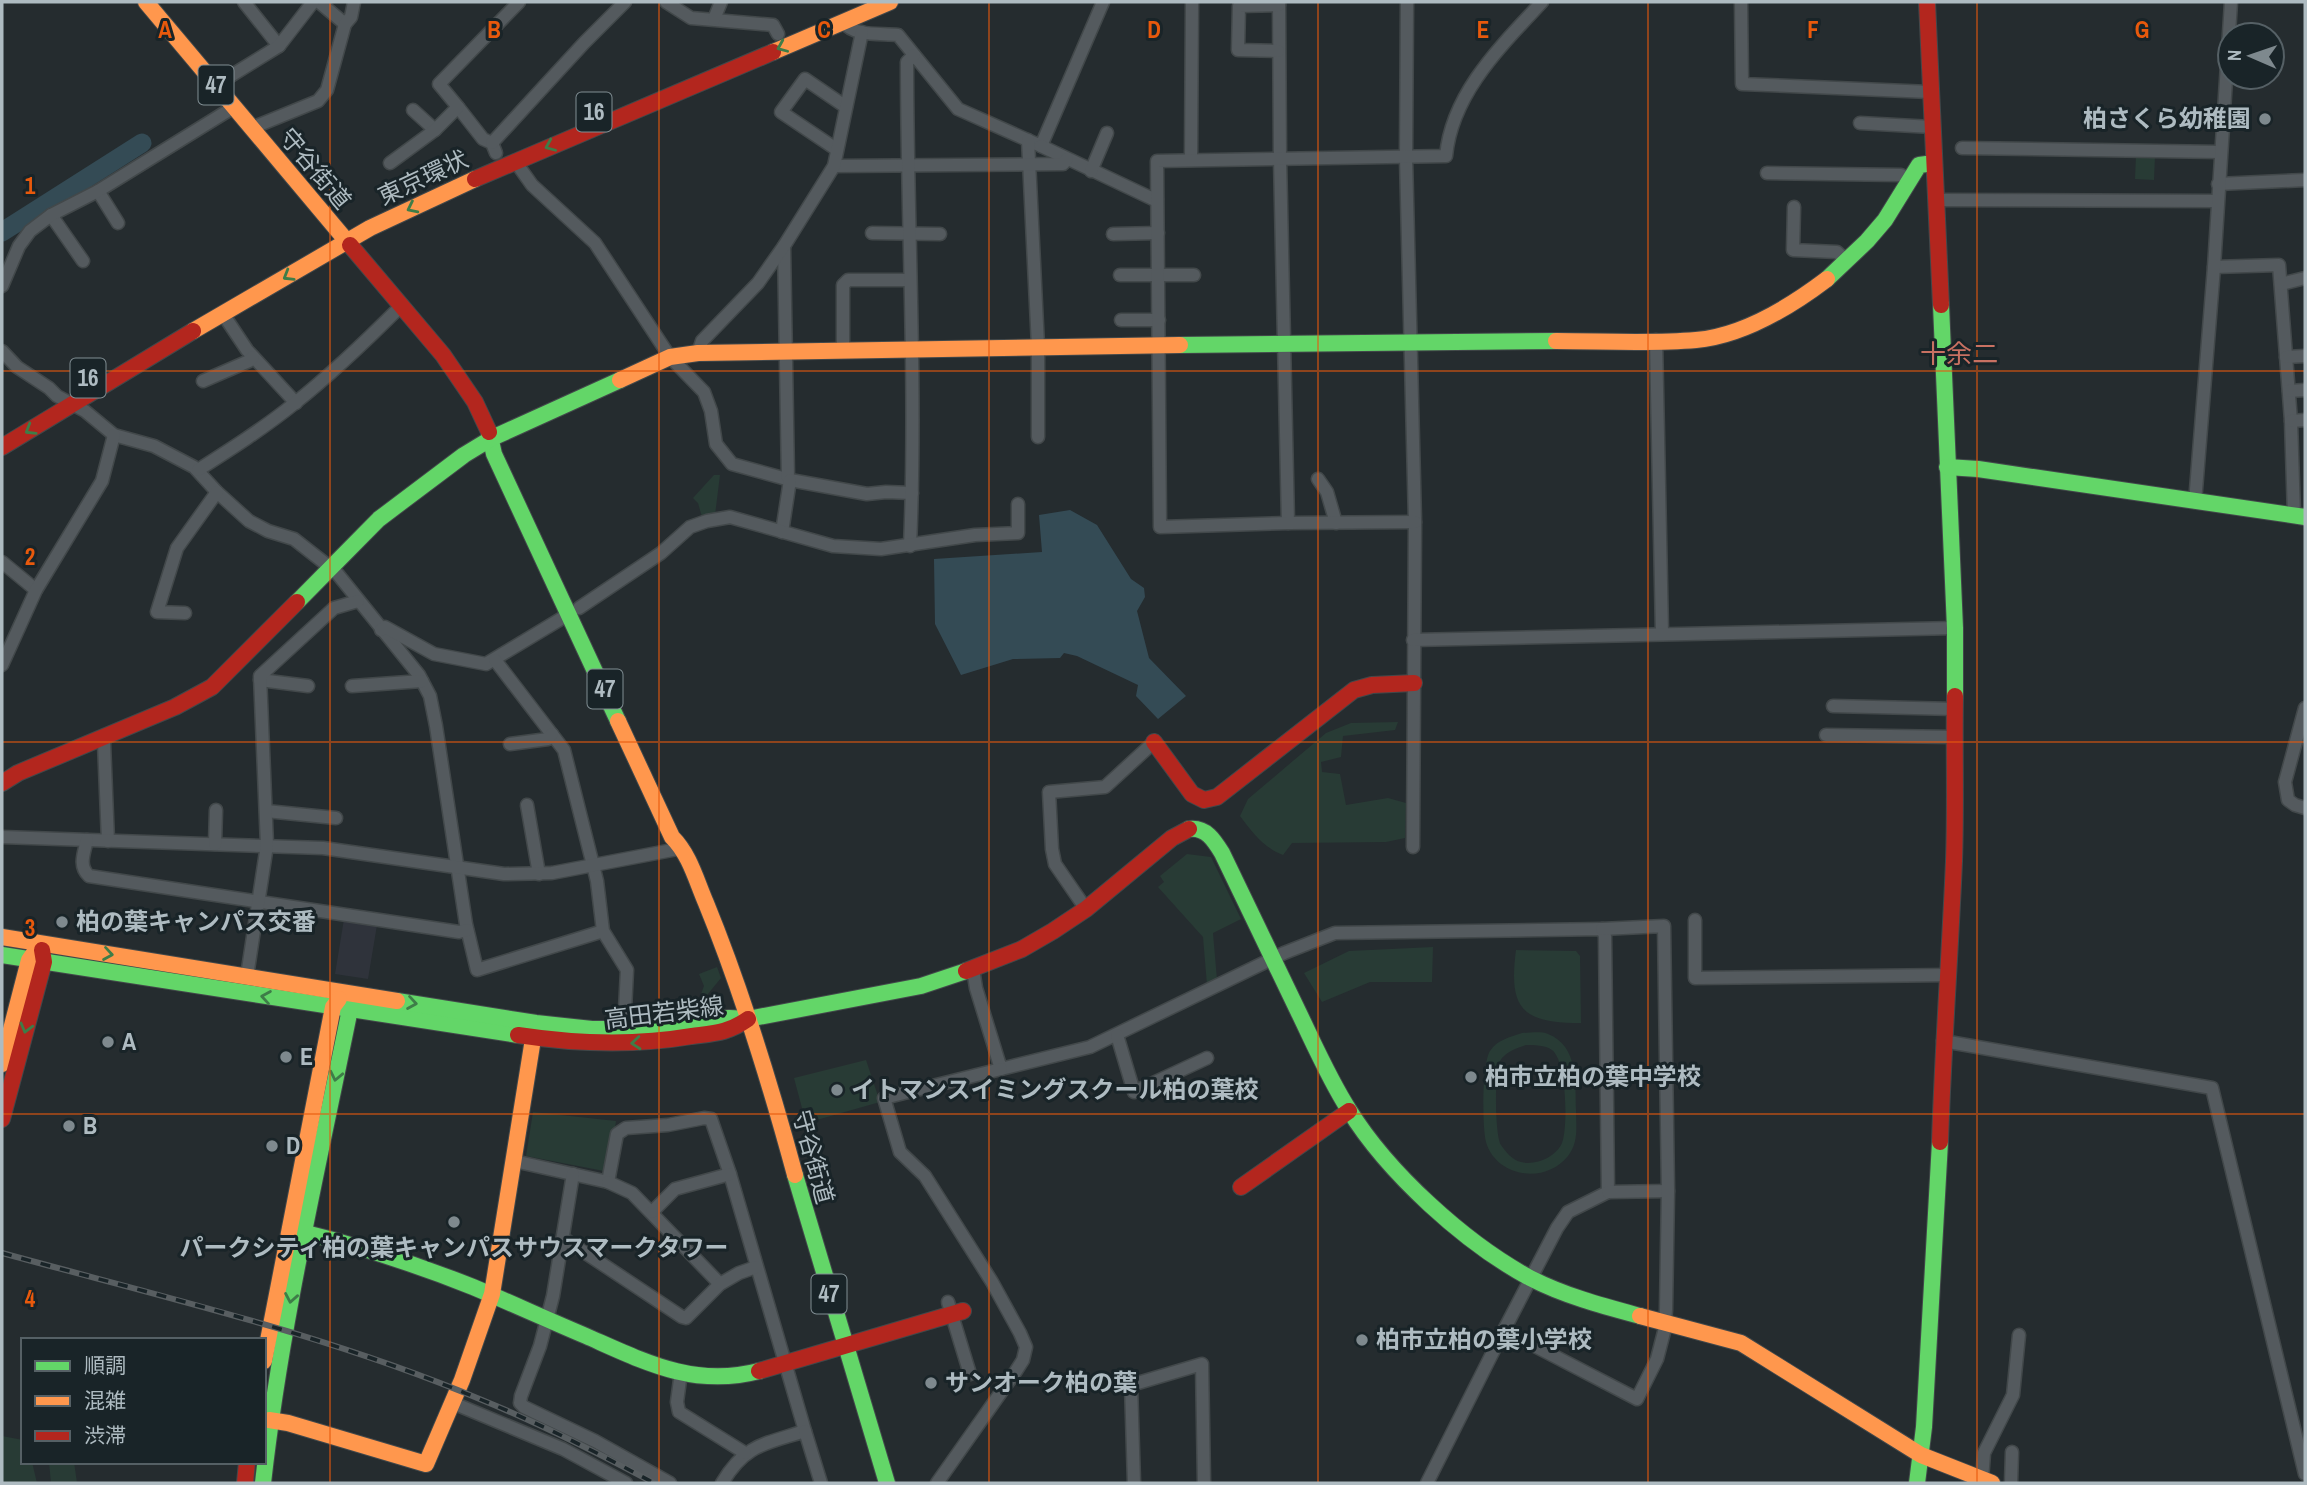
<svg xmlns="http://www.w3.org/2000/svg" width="2307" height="1485" font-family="'Archivo Narrow','Noto Sans JP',sans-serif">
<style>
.medical{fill:#2f333b}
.green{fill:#283b35;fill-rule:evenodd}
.water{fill:#344b55}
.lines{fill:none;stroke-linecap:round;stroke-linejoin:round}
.river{stroke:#344b55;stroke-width:19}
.street-casing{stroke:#42484a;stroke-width:15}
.fast-casing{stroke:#42484a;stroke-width:18}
.slow-casing{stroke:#42484a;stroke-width:18}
.jam-casing{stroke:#42484a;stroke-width:18}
.street{stroke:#545a5e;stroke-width:12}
.fast{stroke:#63d668;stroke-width:16}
.slow{stroke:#ff974d;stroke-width:16}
.jam{stroke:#b3261e;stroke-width:16}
.rail-casing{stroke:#585e61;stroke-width:6}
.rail{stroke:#192428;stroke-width:3.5;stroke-dasharray:10;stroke-linecap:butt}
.oneway{stroke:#3e7d48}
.grid{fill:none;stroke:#e8590c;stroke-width:2;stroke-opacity:0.55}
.poi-dot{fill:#7e898e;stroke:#192428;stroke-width:2.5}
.labels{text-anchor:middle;stroke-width:6;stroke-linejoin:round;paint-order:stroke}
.shield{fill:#192428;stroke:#818e93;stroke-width:2}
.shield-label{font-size:23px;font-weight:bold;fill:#aebbc1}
.poi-label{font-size:24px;font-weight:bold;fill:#aebbc1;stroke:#192428;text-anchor:start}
.street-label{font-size:24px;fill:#aebbc1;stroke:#192428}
.neighbourhood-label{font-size:26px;fill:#c87162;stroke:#192428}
.grid-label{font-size:23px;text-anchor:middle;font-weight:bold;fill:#e8590c;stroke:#192428;stroke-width:6;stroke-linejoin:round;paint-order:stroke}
</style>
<rect width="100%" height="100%" fill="#252c2f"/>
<path class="medical" d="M344,919L377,925L368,979L335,974Z"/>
<g class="green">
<path d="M2136,155L2155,156L2154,180L2135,179Z"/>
<path d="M714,475H720L715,515L702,517L698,503L693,498Z"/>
<path d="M1398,722L1395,730L1343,736L1341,757L1321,762L1322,772L1340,774L1346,805L1388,798L1406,803L1405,838L1386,842L1292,843L1283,855C1264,848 1252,832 1240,816L1248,799L1326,733L1351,723Z"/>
<path d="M1187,854L1211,857L1241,919L1213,933L1217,980L1207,985L1203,937L1158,887L1164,882L1160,876Z"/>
<path d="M1433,947L1432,982H1370L1322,1002L1304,973L1349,951Z"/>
<path d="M1516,950L1576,951L1580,956L1581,1023C1523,1023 1508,1010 1516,950Z"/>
<path d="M717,967L721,978L703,1000L698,1002L704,986L699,974Z"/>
<path d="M1522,1033C1529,1033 1541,1031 1548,1034C1579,1046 1575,1084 1576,1110C1576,1126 1579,1142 1568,1156C1545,1185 1496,1177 1486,1142C1482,1127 1482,1063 1490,1051C1497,1040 1510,1037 1522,1033ZM1526,1045C1534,1045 1545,1045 1552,1050C1567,1061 1568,1128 1562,1143C1556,1157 1535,1166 1521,1162C1512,1160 1506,1152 1501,1145C1495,1137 1494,1071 1500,1061C1505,1052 1517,1048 1526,1045Z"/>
<path d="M866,1060L880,1102L806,1123L794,1078Z"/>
<path d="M533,1112L616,1121L609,1168L604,1171L526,1156Z"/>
<path d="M2,1436L23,1440V1462H32L37,1483H2Z"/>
<path d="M49,1462H74L77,1483H51Z"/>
</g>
<path class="water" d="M1070,510L1097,525L1131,579L1144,588L1145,597L1137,611L1149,658L1186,696L1158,719L1136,696L1138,685L1077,656L1064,653L1060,658L1013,659L961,675L935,624L934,559L1042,552L1039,515Z"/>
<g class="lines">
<path class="river" d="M2,232L142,143"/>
<g class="street-casing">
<g id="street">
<path d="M244,2L279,46"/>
<path d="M319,2L345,24"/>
<path d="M666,2L691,18L773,25L778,34"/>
<path d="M1279,2L1280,159L1288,523"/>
<path d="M1407,2L1406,158L1415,522L1413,847"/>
<path d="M1741,2L1742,84L1930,92"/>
<path d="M714,19L721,2"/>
<path d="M843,22C855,37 880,33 898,35L958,109L1041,146L1103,2"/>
<path d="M1278,51L1238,50L1239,6L1279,5"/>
<path d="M216,85L279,46L313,2"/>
<path d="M458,107L483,139L492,143L496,153"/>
<path d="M413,110L435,130"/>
<path d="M1860,123L1932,127"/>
<path d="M252,130L259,125L318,101L327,90L345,24L351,17L354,2"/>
<path d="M1028,140L1038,346V437"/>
<path d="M492,143L584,43L625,2"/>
<path d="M1041,146L1153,199H1157"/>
<path d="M1962,148L2220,152"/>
<path d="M836,149L781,112L805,79L846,107"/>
<path d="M1191,160L1192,4"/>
<path d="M515,161L532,185L595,243L670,357L704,392L711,411L716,444L732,464L790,480L867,494L886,492L912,493"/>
<path d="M390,163L435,130L458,107L439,84L519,2"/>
<path d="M834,166L1063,164L1067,159"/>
<path d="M1091,171L1107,133"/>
<path d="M1767,173L1901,175L1910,179"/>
<path d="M2218,184L2305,180"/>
<path d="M98,191L118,223"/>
<path d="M1936,200L2217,201"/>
<path d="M1794,207L1793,250L1837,252L1847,261"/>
<path d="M51,215L83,261"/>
<path d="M872,233L940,234"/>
<path d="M1113,234L1158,233"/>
<path d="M784,246L788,479"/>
<path d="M2214,267L2279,265L2291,421L2294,515"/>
<path d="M1120,275H1194"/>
<path d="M2281,284L2305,278"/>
<path d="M2,286L19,246L30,231L51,215L98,191L234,107"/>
<path d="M223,314L247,350L296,403"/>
<path d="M1121,320H1159"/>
<path d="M1656,340L1662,633"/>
<path d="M2,351L17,367L49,388L57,396L85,411L114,435L154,446L194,467L217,492L249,521L268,531L294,539L336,572L419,675L430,696L436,726L466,924L477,970L600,932"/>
<path d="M843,351V285L848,280H910"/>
<path d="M698,353L702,341L758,283L784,246L834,166L862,32"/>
<path d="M2286,357L2305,356"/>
<path d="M203,381L249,361L253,357"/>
<path d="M2289,391L2305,390"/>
<path d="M2291,421L2305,420"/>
<path d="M198,470C231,449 264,428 295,403C333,373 368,339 402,305"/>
<path d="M1318,479L1327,492L1336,523"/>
<path d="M2195,502L2214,267L2231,2"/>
<path d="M1415,522L1288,523L1160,527L1157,161L1446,156C1452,93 1501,46 1542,2"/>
<path d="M782,532L790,480"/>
<path d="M910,546C917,385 907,224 907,62L914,55"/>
<path d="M2,562L36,590"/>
<path d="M579,608L661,553L690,527L707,521L730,517L833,546L881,549L975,535L1018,533V504"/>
<path d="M185,613L157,612L177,548L217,492"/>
<path d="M381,630L385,627L434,654L486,664L569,614"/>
<path d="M1413,640L1955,628"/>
<path d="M495,660L564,750L597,881L603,931L627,970L624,1030"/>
<path d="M2,665L36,590L102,481L114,435"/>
<path d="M260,680L308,686"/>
<path d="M352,686L422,681"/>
<path d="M1833,706L1955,709"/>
<path d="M2305,708L2285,782L2288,800L2295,805L2305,808"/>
<path d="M1826,735L1954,737"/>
<path d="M102,737L104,743L108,841"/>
<path d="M510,744L548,739L552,734"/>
<path d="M527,805L539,874"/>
<path d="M266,811L336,818"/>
<path d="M2,837L323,848L504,874L552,873L683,848"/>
<path d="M87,840C84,853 78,866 89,876L459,932L467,930"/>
<path d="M215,844L216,810"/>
<path d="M1086,909L1055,864L1052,849L1049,792L1105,787L1154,742"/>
<path d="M1695,920V978L1949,975"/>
<path d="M973,969L976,988L1001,1069L1090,1047L1284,953L1335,933L1602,929L1605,936L1608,1192L1568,1212L1557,1228L1504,1330"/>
<path d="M247,976L267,845L260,676L334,608L358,601"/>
<path d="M1117,1035L1134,1092L1207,1058"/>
<path d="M1943,1041L2212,1088L2305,1474"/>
<path d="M514,1161L608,1182L617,1134L626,1128L668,1125L704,1118L711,1119L730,1174L805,1431C765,1444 745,1444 722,1483"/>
<path d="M573,1174L553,1296L540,1346L521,1396L520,1403L524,1407L595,1441L670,1483"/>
<path d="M608,1182L632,1193L720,1284"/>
<path d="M1608,1192L1668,1191"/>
<path d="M652,1212L675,1189L730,1174"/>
<path d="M563,1238L682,1317L686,1318L720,1284L739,1273L756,1267"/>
<path d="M948,1302L970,1374"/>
<path d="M681,1372L677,1402L679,1412L745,1453"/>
<path d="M453,1403L563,1449L626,1483"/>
<path d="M805,1431L821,1483"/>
<path d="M1982,1480L1984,1453L2013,1395L2019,1335"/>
<path d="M937,1483L1016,1371L1023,1360L1026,1347L1020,1333L992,1282L925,1176L900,1152L884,1098L1001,1069"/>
<path d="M1134,1483L1131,1385L1202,1364L1204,1483"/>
<path d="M1427,1483L1504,1330L1637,1399L1657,1359L1664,1332L1666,1310L1668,1191L1664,926L1602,929"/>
<path d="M2011,1483L2012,1452"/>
</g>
</g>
<g class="fast-casing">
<g id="fast">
<path d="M1827,279L1867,241L1885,220L1919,165L1934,163"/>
<path d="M1941,305L1955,628V696"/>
<path d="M1180,345L1556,341"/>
<path d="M489,432L494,454L618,721"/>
<path d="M1947,467L1978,469L2305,517"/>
<path d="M297,602L379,519L464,455L492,438L620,380"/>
<path d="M1189,829C1206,827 1214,840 1222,853C1247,906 1273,958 1298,1011C1314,1044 1329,1079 1349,1110C1388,1173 1465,1243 1530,1278C1565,1296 1603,1306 1640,1316"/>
<path d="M2,955L518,1035"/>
<path d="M397,1001L536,1023L592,1029H651L729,1018L748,1019L921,986L966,971"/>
<path d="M795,1175L887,1483"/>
<path d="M290,1229C353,1244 413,1263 473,1287C511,1303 548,1320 586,1336C645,1362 694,1388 759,1371"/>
<path d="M263,1483C281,1323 318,1167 350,1009L346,998"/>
<path d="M1917,1483L1924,1427L1940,1142"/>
</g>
</g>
<g class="slow-casing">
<g id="slow">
<path d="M146,2L350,245"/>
<path d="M773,52L890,2"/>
<path d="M193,331L370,228L475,179"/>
<path d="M1556,341C1602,341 1650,344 1696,340C1743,336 1790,307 1827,279"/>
<path d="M620,380L670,357L698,353L1180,345"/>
<path d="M618,721L672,837C690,855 696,880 706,903C742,991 770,1083 795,1175"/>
<path d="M2,937L397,1001"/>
<path d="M2,1064L29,960L36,950"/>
<path d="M1640,1316L1741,1343L1921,1455L1992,1483"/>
<path d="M264,1361L333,1007L339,999"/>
<path d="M269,1420L288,1423L426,1464L462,1380L492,1294L533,1039"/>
</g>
</g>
<g class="jam-casing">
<g id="jam">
<path d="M1927,2L1941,305"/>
<path d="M475,179L773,52"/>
<path d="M350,245L443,355L475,402L489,432"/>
<path d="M2,447L193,331"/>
<path d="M1154,742L1192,794L1204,800L1217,797L1354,690L1372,685L1414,683"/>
<path d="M2,783L18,773L175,707L212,687L297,602"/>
<path d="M966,971L1022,949L1053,931L1086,909L1172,838L1189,829"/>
<path d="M518,1035C577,1044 633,1046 692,1036C715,1033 728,1033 748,1019"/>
<path d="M2,1119L44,962L42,950"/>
<path d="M1940,1142C1943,1048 1950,955 1954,861C1956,806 1954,751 1955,696"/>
<path d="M1241,1187L1349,1111"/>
<path d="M759,1371L963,1311"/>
<path d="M245,1483L247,1462"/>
</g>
</g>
<use href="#street" class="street"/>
<use href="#fast" class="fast"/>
<use href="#slow" class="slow"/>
<use href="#jam" class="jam"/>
<g class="rail-casing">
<path id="rail" d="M2,1253C163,1297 328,1335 482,1400C541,1424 598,1453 654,1483"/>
</g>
<use href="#rail" class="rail"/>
</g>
<defs><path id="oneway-chevron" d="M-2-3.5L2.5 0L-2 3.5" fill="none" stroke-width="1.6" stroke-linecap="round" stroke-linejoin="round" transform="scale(1.75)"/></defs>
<g class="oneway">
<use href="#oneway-chevron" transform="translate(782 47) rotate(157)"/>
<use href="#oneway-chevron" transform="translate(550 146) rotate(157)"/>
<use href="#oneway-chevron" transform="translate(412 208) rotate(154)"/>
<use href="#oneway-chevron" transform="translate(288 276) rotate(149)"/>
<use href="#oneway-chevron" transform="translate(30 430) rotate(149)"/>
<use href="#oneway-chevron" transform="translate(108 954) rotate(9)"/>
<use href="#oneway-chevron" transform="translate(266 997) rotate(-171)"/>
<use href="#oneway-chevron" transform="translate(412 1003) rotate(9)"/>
<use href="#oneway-chevron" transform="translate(26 1028) rotate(105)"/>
<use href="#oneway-chevron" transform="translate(636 1043) rotate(175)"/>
<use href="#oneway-chevron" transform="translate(336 1076) rotate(102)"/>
<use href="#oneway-chevron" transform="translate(291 1298) rotate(100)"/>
</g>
<path class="grid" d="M330,2V1483M659,2V1483M989,2V1483M1318,2V1483M1648,2V1483M1977,2V1483M2,371H2305M2,742H2305M2,1114H2305"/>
<g class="poi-dot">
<circle cx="2265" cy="119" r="7"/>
<circle cx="62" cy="922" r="7"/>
<circle cx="108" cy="1042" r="7"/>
<circle cx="286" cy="1057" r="7"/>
<circle cx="1471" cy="1077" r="7"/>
<circle cx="837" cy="1090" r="7"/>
<circle cx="69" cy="1126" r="7"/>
<circle cx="272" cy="1146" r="7"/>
<circle cx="454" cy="1222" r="7"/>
<circle cx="1362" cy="1340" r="7"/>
<circle cx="931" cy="1383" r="7"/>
</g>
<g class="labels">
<g class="shield">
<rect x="198.5" y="65.5" width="35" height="39" rx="5"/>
<rect x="576.5" y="92.5" width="35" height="39" rx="5"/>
<rect x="70.5" y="358.5" width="35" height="39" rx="5"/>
<rect x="587.5" y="669.5" width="35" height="39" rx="5"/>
<rect x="811.5" y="1274.5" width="35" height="39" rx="5"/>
</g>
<g class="shield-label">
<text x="216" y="93">47</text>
<text x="594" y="120">16</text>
<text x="88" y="386">16</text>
<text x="605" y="697">47</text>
<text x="829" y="1302">47</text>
</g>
<g class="poi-label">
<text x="2251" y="127" text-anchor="end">柏さくら幼稚園</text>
<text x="76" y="930">柏の葉キャンパス交番</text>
<text x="122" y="1050">A</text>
<text x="300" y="1065">E</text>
<text x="1485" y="1085">柏市立柏の葉中学校</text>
<text x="851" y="1098">イトマンスイミングスクール柏の葉校</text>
<text x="83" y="1134">B</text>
<text x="286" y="1154">D</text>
<text x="454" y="1256" text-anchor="middle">パークシティ柏の葉キャンパスサウスマークタワー</text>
<text x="1376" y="1348">柏市立柏の葉小学校</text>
<text x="945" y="1391">サンオーク柏の葉</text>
</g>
<g class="street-label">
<text transform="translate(315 169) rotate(50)" y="8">守谷街道</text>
<text transform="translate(423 178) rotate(-25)" y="8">東京環状</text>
<text transform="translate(664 1013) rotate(-7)" y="8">高田若柴線</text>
<text transform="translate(813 1157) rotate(75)" y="8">守谷街道</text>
</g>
<g class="neighbourhood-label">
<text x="1959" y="363">十余二</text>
</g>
</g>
<g class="grid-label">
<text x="165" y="38">A</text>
<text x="494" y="38">B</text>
<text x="824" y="38">C</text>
<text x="1154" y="38">D</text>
<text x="1483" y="38">E</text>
<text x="1813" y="38">F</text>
<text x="2142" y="38">G</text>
<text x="30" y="194">1</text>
<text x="30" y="565">2</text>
<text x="30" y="936">3</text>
<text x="30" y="1307">4</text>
</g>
<rect width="2307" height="1485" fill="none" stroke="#aebbc1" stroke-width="7"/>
<rect x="21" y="1338" width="245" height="126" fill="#192428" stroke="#556065" stroke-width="2"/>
<rect x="35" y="1361" width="35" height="10" fill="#63d668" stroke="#556065" stroke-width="2"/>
<text x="84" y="1373" font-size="21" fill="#aebbc1">順調</text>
<rect x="35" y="1396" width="35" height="10" fill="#ff974d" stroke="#556065" stroke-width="2"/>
<text x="84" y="1408" font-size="21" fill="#aebbc1">混雑</text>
<rect x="35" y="1431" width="35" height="10" fill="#b3261e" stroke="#556065" stroke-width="2"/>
<text x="84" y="1443" font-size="21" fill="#aebbc1">渋滞</text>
<g transform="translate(2251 56) rotate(272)"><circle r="33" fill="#192428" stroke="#556065" stroke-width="2"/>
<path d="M0-5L12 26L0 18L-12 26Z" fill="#7e898e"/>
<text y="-10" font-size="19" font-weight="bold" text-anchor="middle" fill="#aebbc1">N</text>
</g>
</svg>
